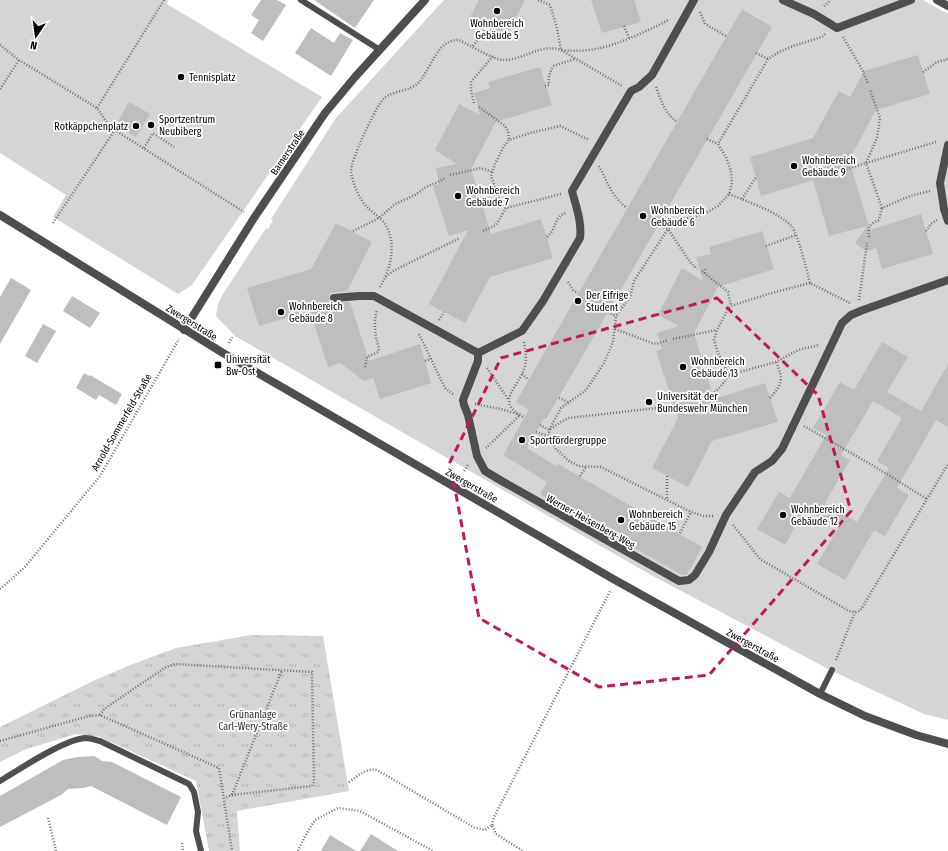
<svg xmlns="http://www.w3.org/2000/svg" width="948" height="851" font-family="'Fira Sans Condensed',sans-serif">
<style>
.green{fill:#d5d5d5}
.park{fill:url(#park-tufts)}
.building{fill:#bebebe;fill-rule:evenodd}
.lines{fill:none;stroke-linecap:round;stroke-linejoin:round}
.path{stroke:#707070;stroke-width:2.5;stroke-dasharray:1 2;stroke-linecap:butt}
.lane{stroke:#4e4e4e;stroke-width:6}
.street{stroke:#4e4e4e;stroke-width:8}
.marked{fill:none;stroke:#c2185b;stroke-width:3;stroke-dasharray:8 5;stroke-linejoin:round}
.poi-dot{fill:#000;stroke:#fff;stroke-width:1.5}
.labels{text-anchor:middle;stroke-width:3.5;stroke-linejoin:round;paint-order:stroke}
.poi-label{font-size:10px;fill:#000;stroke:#fff;text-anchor:start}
.street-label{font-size:10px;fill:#000;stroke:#fff}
.park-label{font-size:10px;fill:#2c2c2c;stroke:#fff}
</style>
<defs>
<pattern id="park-tufts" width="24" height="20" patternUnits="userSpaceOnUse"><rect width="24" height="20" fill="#d5d5d5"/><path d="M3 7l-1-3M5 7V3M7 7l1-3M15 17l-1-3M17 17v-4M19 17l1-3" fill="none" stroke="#b5b5b5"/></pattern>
</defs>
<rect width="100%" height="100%" fill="#fff"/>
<g class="green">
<path d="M0,0H168L167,4L322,97L192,285L178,294L53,217L66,195L0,153Z"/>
<path d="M444,0H923L948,14V720L924,714L832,671L651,575L235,336L216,316L218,305L221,297L266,228L268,229L273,220L271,219L336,118Z"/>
</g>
<path class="park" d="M251,635L323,636L349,791L237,811L240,851H209L196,781L100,737L76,734L24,750L0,762V727L95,680L133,664L176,648Z"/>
<g class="building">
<path d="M261,0H277L286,5L263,41L251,33L259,20L251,15Z"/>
<path d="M314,0H374L355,28Z"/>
<path d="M479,0H525L505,39L468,21Z"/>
<path d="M591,0H634L641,22L602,33Z"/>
<path d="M742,9L772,27L608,312L546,419L544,418L527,448L556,466L558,464L702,547L687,575H682L540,494L547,482L503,455L529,410L516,402Z"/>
<path d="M311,28L334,43L340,33L353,40L331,76L295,53Z"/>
<path d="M918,55L930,94L876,110L849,160L870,230L921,214L933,254L882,269L876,248L866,251L855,243L867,226L829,236L813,180L761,196L750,157L813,138L839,91L850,97L864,71Z"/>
<path d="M540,67L552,105L496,122L471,169L491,234L541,219L553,258L490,277L465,323L429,304L468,230L449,236L433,186L439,184L436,168L457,164L435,150L459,104L480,115L474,93L490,88L488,82Z"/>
<path d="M129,102L150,114L136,137L116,125Z"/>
<path d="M336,223L372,242L347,291L331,293L329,296V301L334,303L350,302L369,361L420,344L431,383L380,399L373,378L364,381L340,363L328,367L310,311L259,326L247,288L311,269Z"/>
<path d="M762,231L774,269L718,287L694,333L714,399L765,383L778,422L712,441L688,487L652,468L678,418L656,351L662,349L657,333L679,326L658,315L682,268L703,281L696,257L711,254L709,247Z"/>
<path d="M11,278L31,290L0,344V297Z"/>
<path d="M72,296L100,313L90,328L63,311Z"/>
<path d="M43,324L56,331L37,363L25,356Z"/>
<path d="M882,342L908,357L887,392L921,411L948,364V427L936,420L897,488L909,495L885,536L874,530L845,580L817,564L838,528L805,509L785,545L757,529L779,492L790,498L826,435L813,428L840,382L854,390ZM873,401L902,418L877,461L889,468L857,522L825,503L850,460L841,455Z"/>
<path d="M84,373L89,376L90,375L122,394L116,405L99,395L96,400L76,388Z"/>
<path d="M94,756L102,761L112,762L181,797L167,825L91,786L84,788L68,789L61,795L0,827V796L63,760L77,757Z"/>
<path d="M371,834L398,851H360Z"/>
<path d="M330,835L356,851H321Z"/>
</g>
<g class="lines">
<g class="path">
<path d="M538,0L550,5L557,28L561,50C590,53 609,47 635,36C646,31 658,26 668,20"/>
<path d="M824,6L831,0"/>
<path d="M700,12L705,24L726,36"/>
<path d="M624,26L629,38"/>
<path d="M843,37L863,71L868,84"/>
<path d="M0,45L19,60L97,108L110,127L244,212"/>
<path d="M473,46L485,30"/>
<path d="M756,53L768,59"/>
<path d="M923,72L937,62L948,59"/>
<path d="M545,86L549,85C548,77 550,73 553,66L575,59"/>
<path d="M656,87C661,100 664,112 676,121"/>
<path d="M0,89L19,60"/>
<path d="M474,103L471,90V82L493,56"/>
<path d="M479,107L505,126L508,131L509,140"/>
<path d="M97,108L164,0"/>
<path d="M707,139L718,144"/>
<path d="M144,148L153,133L174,147"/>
<path d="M599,166C607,181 612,197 626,207"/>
<path d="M838,172L866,163L877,138L880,118L870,90"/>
<path d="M450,175L481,168L492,172"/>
<path d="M930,191L910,196L882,208L866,163L936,142"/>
<path d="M561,194L506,208L500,202L497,194L491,176L495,164L504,146L509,140L530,133L560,126L589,140"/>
<path d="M729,194C747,202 778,211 792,227C798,235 807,271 810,283L850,303"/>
<path d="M742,199L756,177"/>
<path d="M53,223L115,130"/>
<path d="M658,225L668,229L690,262L697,269"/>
<path d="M353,231L379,218L395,204L415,195L426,187L440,181L445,178"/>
<path d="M483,231L496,225L506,208"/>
<path d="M926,231L931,224L937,220"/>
<path d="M547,237C558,227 552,219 567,212"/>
<path d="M869,237C868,226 869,225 879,220L882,208"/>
<path d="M766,246L796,235"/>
<path d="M702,271L728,292L731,306"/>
<path d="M705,273V268"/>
<path d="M386,277L393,271L460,238"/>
<path d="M568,282L573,290L578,293"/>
<path d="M810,283L768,294L731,306L728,309L717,330L714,340L718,353L729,375L776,362L798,350L819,345"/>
<path d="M380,287C391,269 397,243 385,224C381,218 373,213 367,207C359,199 353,184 351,172C350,161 374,112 381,102C389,89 411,93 420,81C432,66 438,39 459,40C469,45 494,60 504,60C524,60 541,43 561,50L622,86"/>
<path d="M859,300L867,243"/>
<path d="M608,312L616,316"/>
<path d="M439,320L444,312"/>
<path d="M615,329L652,343L656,344L668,340"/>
<path d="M419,334L445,388L454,395"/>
<path d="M673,339L716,330"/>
<path d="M524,342C525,350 527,358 525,366C519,388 493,402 524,417"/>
<path d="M229,343L232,337"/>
<path d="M425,361L431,359"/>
<path d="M365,367L367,357L378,352L379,349C375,334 373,325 377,310"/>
<path d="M487,368L508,399"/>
<path d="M522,374L529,380"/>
<path d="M559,398L568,402"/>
<path d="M704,398C717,392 721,387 729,375"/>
<path d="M770,398C782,384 784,380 776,362"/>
<path d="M475,404L501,409L520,415L486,448"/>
<path d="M540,425L549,430L561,422L569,418L683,405"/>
<path d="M804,426L872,465L927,499"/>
<path d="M536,432L550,437"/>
<path d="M464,471L468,465"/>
<path d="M580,476L586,467"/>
<path d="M667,476V500"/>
<path d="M713,516H704L691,512L601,467L579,466L569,461L556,449L550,437L549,430L561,408L586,390L604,363L613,342L616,316L630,297L634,281L668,229L686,219L706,213L718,206L729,194L732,183L731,171L726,157L718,144L768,59L779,52L793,46L822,37L825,34"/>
<path d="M733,525L760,559L849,611L855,612L860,611L948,464"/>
<path d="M680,533L691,512"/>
<path d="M0,589L24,568L100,476L179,339"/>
<path d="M836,660L855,612"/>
<path d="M100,715L104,709L166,667L175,664L312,672L314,782L312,786L232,795L225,798"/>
<path d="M0,741L89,716L100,715L219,768L232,851"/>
<path d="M349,782C359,775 366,768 377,770L475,828L485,830L492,825L496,834L523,851"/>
<path d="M232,795L282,670"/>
<path d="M48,818L56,851"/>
<path d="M492,825L494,817L610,591"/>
<path d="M182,843L183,851"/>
<path d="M298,851L305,836L315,820L338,808L360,811L433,851"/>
</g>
<g class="lane">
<path d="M301,0L380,50"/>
<path d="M820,694L832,670"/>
<path d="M0,781C20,769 63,740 85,738C90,738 96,740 100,741L189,784L194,792L198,812L196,831L201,851"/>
</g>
<g class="street">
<path d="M694,0L652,75L639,87L631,91L572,191C576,206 582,222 580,238L543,301L522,331L478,353V361L463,400L464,405L468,415L477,456L485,471L500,480L679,581L689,580L695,575L709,552L726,515L755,472L772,461L782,449L842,323L851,315L863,310L948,280"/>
<path d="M783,0L814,14L837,28L911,0"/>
<path d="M937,0L948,6"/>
<path d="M948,145L940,183L944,209L948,221"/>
<path d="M0,215L223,353L615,580L820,694L865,716L916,735L948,744"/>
<path d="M334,298L359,296H374L478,353"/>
<path d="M184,330L254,218L325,113L355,77L425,0"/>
</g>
</g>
<path class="marked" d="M717,298L818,395L851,511L709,675L599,687L479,618L450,462L501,358Z"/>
<g class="poi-dot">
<circle cx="497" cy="11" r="4"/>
<circle cx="181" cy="77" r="4"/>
<circle cx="151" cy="125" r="4"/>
<circle cx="136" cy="126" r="4"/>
<circle cx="794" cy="166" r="4"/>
<circle cx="458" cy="196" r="4"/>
<circle cx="643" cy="216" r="4"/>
<circle cx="578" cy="301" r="4"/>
<circle cx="281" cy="312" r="4"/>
<rect x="214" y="361" width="8" height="8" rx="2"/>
<circle cx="683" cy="367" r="4"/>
<circle cx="649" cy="402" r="4"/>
<circle cx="522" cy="440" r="4"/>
<circle cx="783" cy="515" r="4"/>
<circle cx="621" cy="520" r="4"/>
</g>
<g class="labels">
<g class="poi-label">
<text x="497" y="27" text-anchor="middle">Wohnbereich<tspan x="497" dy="12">Gebäude 5</tspan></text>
<text x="189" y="81">Tennisplatz</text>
<text x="159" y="123">Sportzentrum<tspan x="159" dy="12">Neubiberg</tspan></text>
<text x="128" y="130" text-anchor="end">Rotkäppchenplatz</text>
<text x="802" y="164">Wohnbereich<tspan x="802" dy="12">Gebäude 9</tspan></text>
<text x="466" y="194">Wohnbereich<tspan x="466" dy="12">Gebäude 7</tspan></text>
<text x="651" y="214">Wohnbereich<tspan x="651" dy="12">Gebäude 6</tspan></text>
<text x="586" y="299">Der Eifrige<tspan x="586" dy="12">Student</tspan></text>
<text x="289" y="310">Wohnbereich<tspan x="289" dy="12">Gebäude 8</tspan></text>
<text x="226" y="363">Universität<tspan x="226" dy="12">Bw-Ost</tspan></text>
<text x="691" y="365">Wohnbereich<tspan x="691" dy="12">Gebäude 13</tspan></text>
<text x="657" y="400">Universität der<tspan x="657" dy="12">Bundeswehr München</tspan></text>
<text x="530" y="444">Sportfördergruppe</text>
<text x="791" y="513">Wohnbereich<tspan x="791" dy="12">Gebäude 12</tspan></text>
<text x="629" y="518">Wohnbereich<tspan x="629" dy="12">Gebäude 15</tspan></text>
</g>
<g class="street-label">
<text transform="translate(287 152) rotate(-56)" y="4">Bamerstraße</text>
<text transform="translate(192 322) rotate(32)" y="4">Zwergerstraße</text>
<text transform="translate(121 422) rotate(-60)" y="4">Arnold-Sommerfeld-Straße</text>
<text transform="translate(472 485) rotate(30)" y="4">Zwergerstraße</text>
<text transform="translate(591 521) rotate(29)" y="4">Werner-Heisenberg-Weg</text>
<text transform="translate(753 645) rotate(29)" y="4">Zwergerstraße</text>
</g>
<g class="park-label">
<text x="253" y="718">Grünanlage<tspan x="253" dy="12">Carl-Wery-Straße</tspan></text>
</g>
</g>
<g transform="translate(36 36) rotate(193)" stroke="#ffffff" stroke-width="3" paint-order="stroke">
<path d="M0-3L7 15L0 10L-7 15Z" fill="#000000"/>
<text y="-6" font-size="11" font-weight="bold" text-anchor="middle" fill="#000000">N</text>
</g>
</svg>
